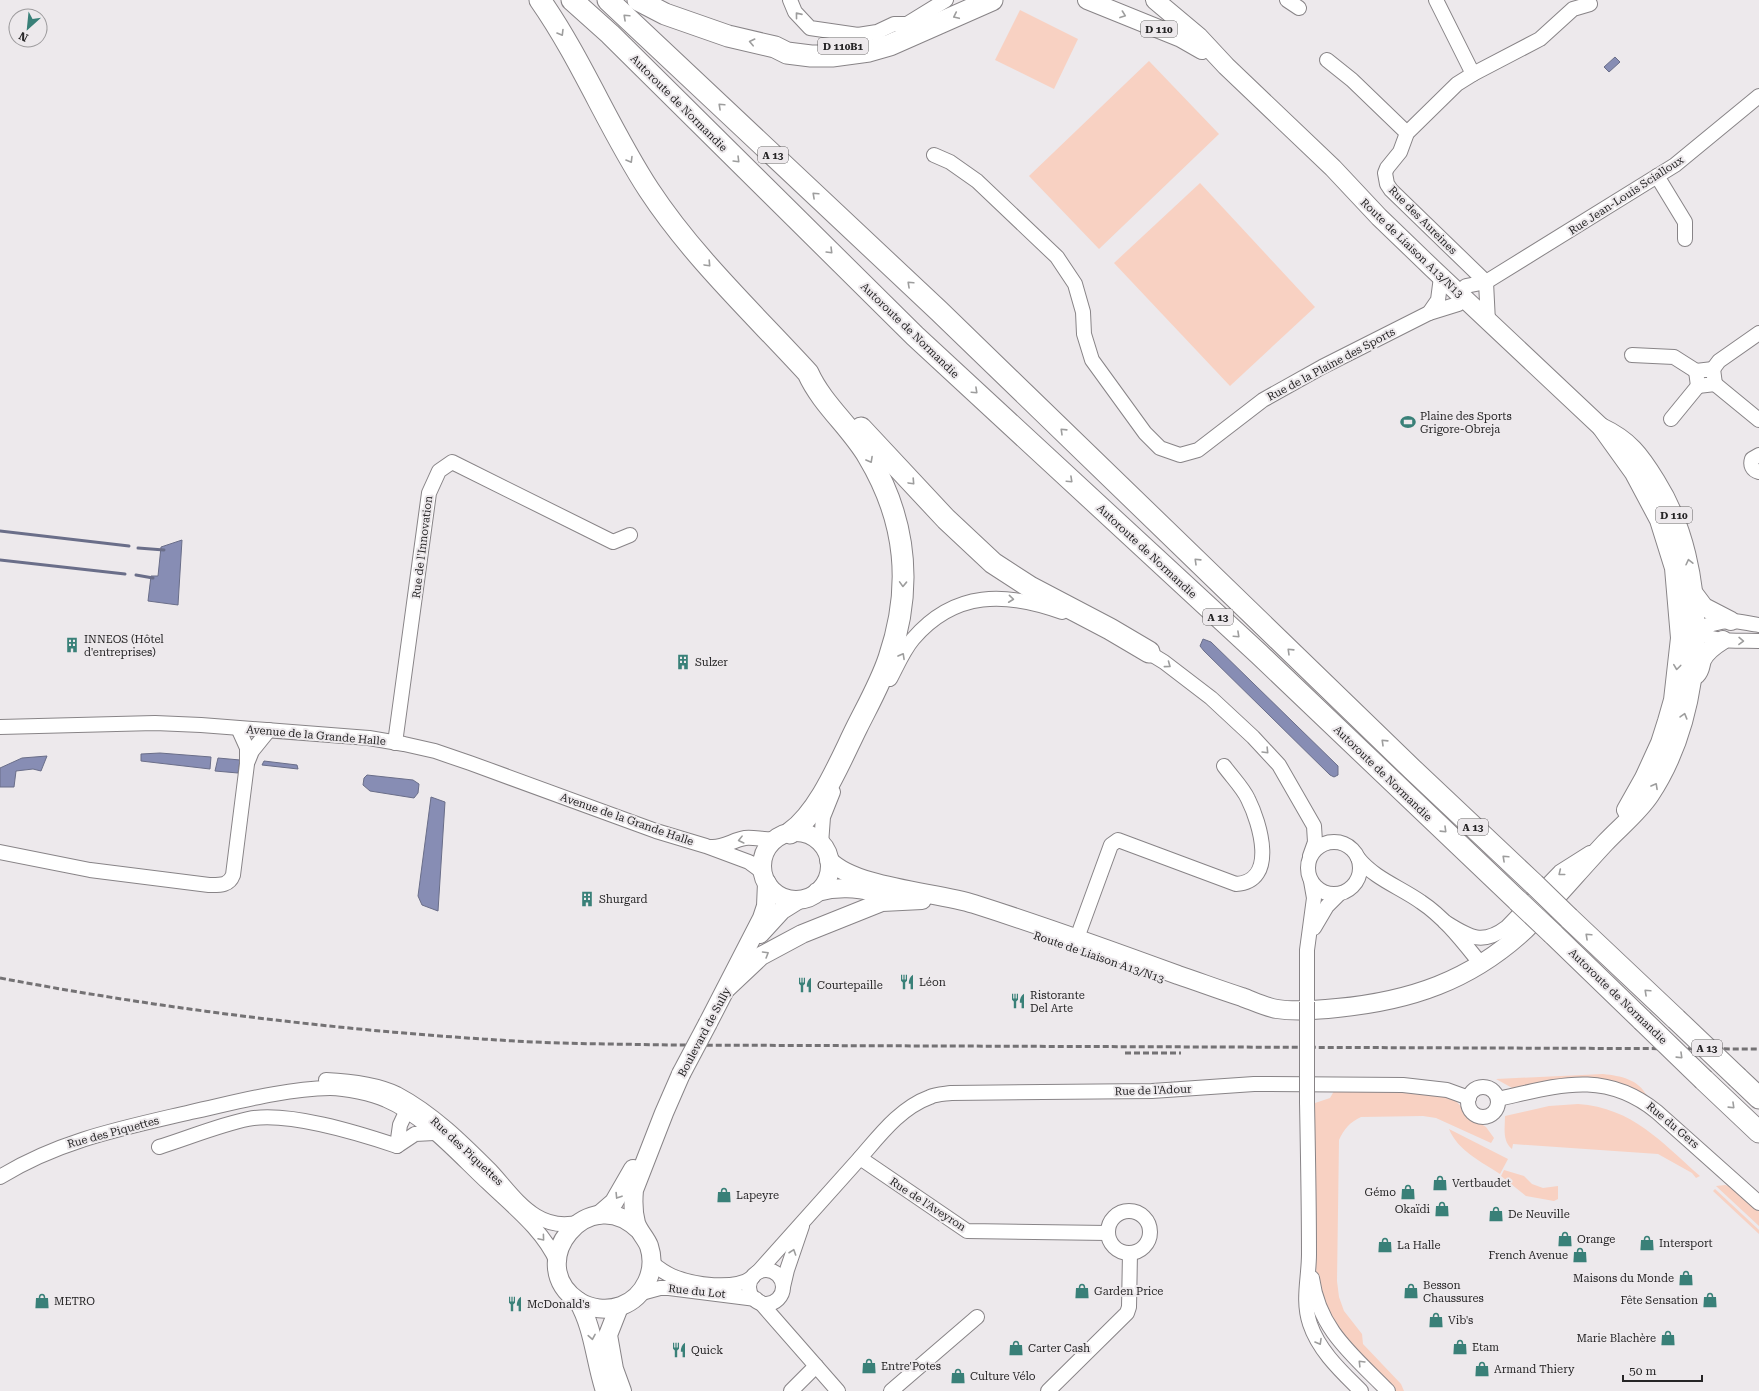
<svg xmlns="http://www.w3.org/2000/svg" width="1759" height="1391" font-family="'Roboto Serif',serif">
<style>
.green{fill:#f8d1c2}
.water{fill:#878db4;stroke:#6a6e89}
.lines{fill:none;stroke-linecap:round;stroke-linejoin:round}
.stream{stroke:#6a6e89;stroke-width:3}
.minor-casing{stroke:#888487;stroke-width:16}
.major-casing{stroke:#888487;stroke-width:20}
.highway-casing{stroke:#888487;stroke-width:23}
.minor{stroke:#fff;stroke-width:14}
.major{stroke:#fff;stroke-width:18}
.highway{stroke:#fff;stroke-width:21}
.rail{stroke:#747274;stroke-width:3;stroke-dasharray:6 3;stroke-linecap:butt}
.minor-bridge-casing{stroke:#888487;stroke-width:16;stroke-linecap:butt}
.major-bridge-casing{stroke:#888487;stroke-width:20;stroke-linecap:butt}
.highway-bridge-casing{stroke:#888487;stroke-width:23;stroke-linecap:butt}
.minor-bridge{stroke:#fff;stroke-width:14}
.major-bridge{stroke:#fff;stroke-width:18}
.highway-bridge{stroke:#fff;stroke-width:21}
.oneway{stroke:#9d9d9d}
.labels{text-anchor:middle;stroke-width:4;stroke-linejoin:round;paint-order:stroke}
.shield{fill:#ede9ec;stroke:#626061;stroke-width:1}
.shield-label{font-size:10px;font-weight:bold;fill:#262526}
.street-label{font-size:11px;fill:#262526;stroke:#ede9ec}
.poi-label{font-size:11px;fill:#262526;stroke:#ede9ec;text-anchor:start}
</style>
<rect width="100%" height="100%" fill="#ede9ec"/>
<g class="green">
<path d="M1020,10L1078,39L1054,89L995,60Z"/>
<path d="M1149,61L1219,134L1099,249L1029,176Z"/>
<path d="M1200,183L1315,307L1230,386L1114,263Z"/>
<path d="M1603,1074C1621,1076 1638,1079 1647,1096L1634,1090L1514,1089L1496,1079Z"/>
<path d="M1334,1091L1427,1092L1454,1099L1473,1119L1486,1127L1494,1138L1491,1143L1436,1118L1423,1116L1361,1117C1350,1122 1344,1129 1339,1140L1337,1281L1339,1297L1344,1311L1362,1334L1363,1344L1401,1384L1404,1391H1393L1335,1330L1317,1281L1314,1243L1315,1103L1330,1098Z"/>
<path d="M1578,1104C1633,1108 1661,1142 1700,1176L1696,1178L1692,1173L1658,1154L1513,1144L1512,1149C1502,1141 1505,1128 1505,1116L1549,1106Z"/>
<path d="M1449,1129L1508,1159L1500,1174C1482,1162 1458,1151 1449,1129Z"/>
<path d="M1504,1170L1524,1176L1532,1184L1543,1188L1558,1186V1199L1554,1201L1526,1196L1501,1176Z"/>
<path d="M1725,1185C1739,1188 1749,1202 1759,1211V1226L1716,1186Z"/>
<path d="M1715,1189L1759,1230V1234L1713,1191Z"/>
</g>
<g class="water">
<path d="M1615,57L1620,62L1609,72L1604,67Z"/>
<path d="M182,540L178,605L148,601L151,576H158L161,547Z"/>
<path d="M1203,639L1211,642L1338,766V775L1334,777L1330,775L1204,651L1200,646Z"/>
<path d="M160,753L211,757L210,769L141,761V754Z"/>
<path d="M47,756L41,771L33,769L16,771L14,787H0V768L22,758Z"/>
<path d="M218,758L240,760L238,773L215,771Z"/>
<path d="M264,761L297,765L298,769L262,765Z"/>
<path d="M367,775L413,780L419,784L418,793L414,798L370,791L363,785L364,778Z"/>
<path d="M431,797L445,802L438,911L422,905L418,896Z"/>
</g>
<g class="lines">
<g class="stream">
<path d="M0,531L129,546"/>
<path d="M138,548L164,550"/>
<path d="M0,560L125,574"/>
<path d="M136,575L153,578"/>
</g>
<g class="minor-casing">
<g id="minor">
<path d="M790,0L795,12L810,28L858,35L877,32L894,24H907L946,0"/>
<path d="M1287,0L1299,8"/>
<path d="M1436,0L1473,74L1457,84L1407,133L1400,152L1387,168L1385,173L1387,184L1391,190L1486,282"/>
<path d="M1327,60L1352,80L1407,133"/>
<path d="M1473,74L1540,39L1573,9L1590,4"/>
<path d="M934,155L950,162L977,181L1057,257L1075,284L1083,312L1084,334L1092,360L1145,433L1160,448L1180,455L1198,450L1263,400L1322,367L1429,313L1438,300L1441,277"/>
<path d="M1657,176L1685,222V239"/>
<path d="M1486,282L1488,322"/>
<path d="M1458,293L1466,286L1486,282L1675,165L1759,96"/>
<path d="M1429,313L1458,304L1464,299"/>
<path d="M1632,355L1674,357L1696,371"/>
<path d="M1713,369L1715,384L1698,386L1696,371Z"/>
<path d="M1713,369L1719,361L1759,333"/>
<path d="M1715,384L1759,420"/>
<path d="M1671,419L1698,386"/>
<path d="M1759,455L1752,459C1750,465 1752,470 1759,472"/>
<path d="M1687,628C1701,629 1716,621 1731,621C1740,621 1750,624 1759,625"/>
<path d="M1695,629C1712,644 1737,640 1759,641"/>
<path d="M1141,648L1164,662L1211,698L1253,737L1279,765L1314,826L1315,842L1310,856"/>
<path d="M890,679C897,666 903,651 913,639C955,590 1006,592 1062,612"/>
<path d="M0,727L155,723L201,725L369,738L404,744L435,751L470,763L656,831L706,846L749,862L764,873"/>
<path d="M395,743L429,493L439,471L452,462L613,542L630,535"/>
<path d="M248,761L252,751L269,730"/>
<circle cx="1334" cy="868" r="26"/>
<path d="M821,844L823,817L833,792"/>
<path d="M711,847C723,848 733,840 745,838C754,837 765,840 777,839"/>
<path d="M0,852L90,870L209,885C219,885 229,886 233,875L247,764V748L238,728"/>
<path d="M1358,858C1375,879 1400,887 1421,902C1445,918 1463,942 1481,964"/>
<path d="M1445,922C1469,937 1482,946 1507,927L1560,872L1590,853"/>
<path d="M1314,928L1327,906L1339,894"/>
<path d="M1077,938L1111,845L1118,840L1236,884C1278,882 1260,823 1248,799C1243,788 1232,777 1224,766"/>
<path d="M1307,1002V950L1314,898L1311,881"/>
<path d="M326,1080C350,1081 376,1084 397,1094C433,1113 463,1143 491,1171C505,1186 518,1205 536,1216C549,1224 565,1226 580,1222"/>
<circle cx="1483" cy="1102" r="15"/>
<path d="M1498,1099C1557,1086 1604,1069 1657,1112L1759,1203"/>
<path d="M1307,1102C1308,1153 1309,1204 1309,1254C1309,1278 1302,1300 1310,1324C1319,1351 1341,1371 1361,1391"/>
<path d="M397,1146L400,1125L407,1110L416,1109"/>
<path d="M159,1147C188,1138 219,1125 248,1119C288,1111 358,1133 397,1146L415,1134L434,1133"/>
<path d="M860,1158C880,1135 900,1108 930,1097C936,1094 944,1094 951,1093L1152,1091L1254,1084L1403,1085L1447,1090L1469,1098"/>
<path d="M0,1177C60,1140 123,1128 191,1112C237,1102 283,1089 330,1088C345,1088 373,1094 386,1100C424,1116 458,1155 488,1183C513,1207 543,1230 557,1262"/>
<circle cx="1129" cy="1232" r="21"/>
<path d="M652,1263C658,1268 665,1273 672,1276C693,1285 735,1291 753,1277"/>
<circle cx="766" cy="1287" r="17"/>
<path d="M758,1272L860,1158L967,1231L1108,1233"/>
<path d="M1312,1278C1319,1330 1353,1355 1388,1391"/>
<path d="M783,1287L787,1270L802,1226"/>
<path d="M638,1294L660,1288H669L756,1299"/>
<path d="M760,1302L838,1391"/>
<path d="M791,1391L816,1366"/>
<path d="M891,1391L977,1317"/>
<path d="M1048,1391L1127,1313L1129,1307L1130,1253"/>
</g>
</g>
<g class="major-casing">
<g id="major">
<path d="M1087,0L1181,38L1202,50"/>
<path d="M1155,0L1199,37L1226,66L1333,168L1379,217L1433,269L1601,427L1634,473L1659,520L1674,568L1680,638L1673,700L1667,721L1660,743L1644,778L1626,810"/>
<path d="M1695,595L1704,607L1731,621"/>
<path d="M1696,675C1701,670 1700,666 1702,660C1706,651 1715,645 1723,640"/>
<circle cx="796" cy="866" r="34"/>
<path d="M829,860C855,888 937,892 974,904C1043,926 1110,950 1178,975C1199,982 1220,990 1242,997C1253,1001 1265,1007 1277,1009C1296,1012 1317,1010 1337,1008C1410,1001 1470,981 1525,930C1553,902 1578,872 1605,843C1620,827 1638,813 1650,795C1708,708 1711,568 1656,481C1640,455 1629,440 1601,427"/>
<path d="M817,892C839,886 855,888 877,892"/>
<path d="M760,934L782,910L798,900"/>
<path d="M726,989L761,956L802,934L882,902L922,900"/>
<path d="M708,1023L762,918L766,906L767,883"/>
<path d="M599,1215L614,1202L633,1169"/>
<path d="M639,1230C589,1180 522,1263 578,1301C590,1309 607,1311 621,1306C645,1297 657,1270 649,1246C646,1238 639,1232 636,1223C633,1212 633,1201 634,1190L664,1113L681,1074"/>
<path d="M578,1301C594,1329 595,1361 605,1391"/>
<path d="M619,1307L608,1335L614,1369L622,1391"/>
</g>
</g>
<g class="highway-casing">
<g id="highway">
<path d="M540,0C582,60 609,129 649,190C693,257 754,314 808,373C822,404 850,426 868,456C907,521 913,587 889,658C881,682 868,705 857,727C841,759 820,812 790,833"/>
<path d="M572,0L610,34L915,336L1259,654L1518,901"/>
<path d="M608,0L939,311L1412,769L1534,884"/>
<path d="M638,0L665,14L728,36L775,47L787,53L811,56H832L869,51L890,45L992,0"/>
<path d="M861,428L946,519L993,563L1030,587L1110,629L1149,652"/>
<path d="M1569,918L1676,1019"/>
<path d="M1553,934L1642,1020"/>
<path d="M1738,1078L1759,1098"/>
<path d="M1704,1080L1759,1132"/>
</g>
</g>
<use href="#minor" class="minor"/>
<use href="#major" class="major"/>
<use href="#highway" class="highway"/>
<g class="rail">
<path d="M0,978C170,1010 342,1031 515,1041C566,1044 619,1044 671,1045L1759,1049"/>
<path d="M1125,1053H1181"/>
</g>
<g class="minor-bridge-casing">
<path id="minor-bridge" d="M1307,1002V1102"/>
</g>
<g class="major-bridge-casing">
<path id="major-bridge" d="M681,1074L708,1023"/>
</g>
<g class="highway-bridge-casing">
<g id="highway-bridge">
<path d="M1534,884L1569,918"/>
<path d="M1518,901L1553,934"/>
<path d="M1676,1019L1738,1078"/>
<path d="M1642,1020L1704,1080"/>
</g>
</g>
<use href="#minor-bridge" class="minor-bridge"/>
<use href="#major-bridge" class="major-bridge"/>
<use href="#highway-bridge" class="highway-bridge"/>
</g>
<defs><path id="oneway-chevron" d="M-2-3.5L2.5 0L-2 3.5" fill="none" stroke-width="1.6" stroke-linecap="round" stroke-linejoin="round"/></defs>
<g class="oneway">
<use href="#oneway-chevron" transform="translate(798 15) rotate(-129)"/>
<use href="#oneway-chevron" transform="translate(1123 15) rotate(20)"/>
<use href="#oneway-chevron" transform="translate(956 16) rotate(155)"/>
<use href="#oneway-chevron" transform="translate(626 17) rotate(-137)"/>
<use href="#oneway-chevron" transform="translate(561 33) rotate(59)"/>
<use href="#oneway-chevron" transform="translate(752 42) rotate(-167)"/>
<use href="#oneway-chevron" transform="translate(721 106) rotate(-137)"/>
<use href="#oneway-chevron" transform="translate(630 160) rotate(59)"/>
<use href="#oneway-chevron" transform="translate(737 160) rotate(45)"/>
<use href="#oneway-chevron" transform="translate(815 195) rotate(-137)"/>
<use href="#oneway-chevron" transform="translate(830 251) rotate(45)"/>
<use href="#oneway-chevron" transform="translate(708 264) rotate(47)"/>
<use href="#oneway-chevron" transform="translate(910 284) rotate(-137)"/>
<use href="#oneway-chevron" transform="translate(975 391) rotate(43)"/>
<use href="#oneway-chevron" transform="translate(1063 431) rotate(-136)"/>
<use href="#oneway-chevron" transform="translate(870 460) rotate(61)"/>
<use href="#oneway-chevron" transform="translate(1070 480) rotate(43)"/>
<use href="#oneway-chevron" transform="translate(912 482) rotate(47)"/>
<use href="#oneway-chevron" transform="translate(1197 561) rotate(-136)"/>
<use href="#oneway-chevron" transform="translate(1689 562) rotate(-103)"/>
<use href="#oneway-chevron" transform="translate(903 584) rotate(92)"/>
<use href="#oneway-chevron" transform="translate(1011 599) rotate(6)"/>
<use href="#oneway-chevron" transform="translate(1237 635) rotate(43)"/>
<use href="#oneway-chevron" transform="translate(1741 641) rotate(1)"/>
<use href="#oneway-chevron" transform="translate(1290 651) rotate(-136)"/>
<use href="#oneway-chevron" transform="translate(902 656) rotate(-61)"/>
<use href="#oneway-chevron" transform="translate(1168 665) rotate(36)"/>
<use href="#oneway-chevron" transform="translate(1677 667) rotate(97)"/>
<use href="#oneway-chevron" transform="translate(1684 716) rotate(-74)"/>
<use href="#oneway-chevron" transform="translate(1384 742) rotate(-136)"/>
<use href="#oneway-chevron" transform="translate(1266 751) rotate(46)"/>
<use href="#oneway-chevron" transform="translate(1655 786) rotate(-61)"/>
<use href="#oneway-chevron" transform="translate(1444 830) rotate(44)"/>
<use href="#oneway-chevron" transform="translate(741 840) rotate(166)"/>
<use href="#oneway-chevron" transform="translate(1505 858) rotate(-137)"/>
<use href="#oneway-chevron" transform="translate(1561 873) rotate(141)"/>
<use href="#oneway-chevron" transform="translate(1588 936) rotate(-137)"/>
<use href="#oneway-chevron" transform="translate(766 954) rotate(-31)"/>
<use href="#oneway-chevron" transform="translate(1647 992) rotate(-137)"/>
<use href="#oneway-chevron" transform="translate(1680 1056) rotate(44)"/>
<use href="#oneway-chevron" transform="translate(1732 1106) rotate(44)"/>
<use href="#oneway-chevron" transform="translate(618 1196) rotate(122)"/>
<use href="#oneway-chevron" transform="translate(542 1238) rotate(50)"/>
<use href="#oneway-chevron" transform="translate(793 1252) rotate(-71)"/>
<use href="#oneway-chevron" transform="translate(592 1337) rotate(80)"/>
<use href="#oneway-chevron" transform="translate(1319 1342) rotate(60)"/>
<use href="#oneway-chevron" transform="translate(1361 1363) rotate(-134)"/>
</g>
<defs>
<g id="stadium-bare" transform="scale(1.2)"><path d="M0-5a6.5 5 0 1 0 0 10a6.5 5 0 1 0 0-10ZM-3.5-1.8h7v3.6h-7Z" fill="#398078" stroke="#ede9ec" stroke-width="2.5" paint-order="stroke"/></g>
<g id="building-bare" transform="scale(1.2)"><path d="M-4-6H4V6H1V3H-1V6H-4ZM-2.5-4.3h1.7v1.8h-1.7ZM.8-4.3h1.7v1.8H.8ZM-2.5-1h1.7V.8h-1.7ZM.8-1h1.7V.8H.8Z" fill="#398078" stroke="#ede9ec" stroke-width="2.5" paint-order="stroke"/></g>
<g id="restaurant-bare" transform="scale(1.2)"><path d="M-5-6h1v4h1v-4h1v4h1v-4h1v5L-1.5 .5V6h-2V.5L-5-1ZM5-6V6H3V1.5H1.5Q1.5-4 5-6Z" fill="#398078" stroke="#ede9ec" stroke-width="2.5" paint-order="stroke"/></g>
<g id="shop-bare" transform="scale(1.2)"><path d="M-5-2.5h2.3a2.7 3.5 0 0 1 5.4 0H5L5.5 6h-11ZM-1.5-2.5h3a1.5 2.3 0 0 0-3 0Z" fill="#398078" stroke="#ede9ec" stroke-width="2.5" paint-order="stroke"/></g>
</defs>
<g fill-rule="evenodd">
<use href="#stadium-bare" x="1408" y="422"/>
<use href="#building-bare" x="72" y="645"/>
<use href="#building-bare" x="683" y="662"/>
<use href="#building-bare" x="587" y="899"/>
<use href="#restaurant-bare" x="907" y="982"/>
<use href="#restaurant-bare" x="805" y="985"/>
<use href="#restaurant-bare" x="1018" y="1001"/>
<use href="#shop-bare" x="1440" y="1183"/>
<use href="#shop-bare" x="1408" y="1192"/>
<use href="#shop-bare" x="724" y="1195"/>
<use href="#shop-bare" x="1442" y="1209"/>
<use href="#shop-bare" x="1496" y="1214"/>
<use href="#shop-bare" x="1565" y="1239"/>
<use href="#shop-bare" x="1647" y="1243"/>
<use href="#shop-bare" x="1385" y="1245"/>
<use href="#shop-bare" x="1580" y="1255"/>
<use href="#shop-bare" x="1686" y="1278"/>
<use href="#shop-bare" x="1082" y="1291"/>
<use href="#shop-bare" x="1411" y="1291"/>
<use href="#shop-bare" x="1710" y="1300"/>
<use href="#shop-bare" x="42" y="1301"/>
<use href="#restaurant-bare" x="515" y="1304"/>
<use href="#shop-bare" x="1436" y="1320"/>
<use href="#shop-bare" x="1668" y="1338"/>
<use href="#shop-bare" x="1460" y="1347"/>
<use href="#shop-bare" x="1016" y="1348"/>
<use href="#restaurant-bare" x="679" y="1350"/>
<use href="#shop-bare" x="869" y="1366"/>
<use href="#shop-bare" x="1482" y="1369"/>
<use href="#shop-bare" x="958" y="1376"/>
</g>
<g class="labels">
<g class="shield">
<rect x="1141" y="21" width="36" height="16" rx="3"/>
<rect x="818" y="38" width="50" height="16" rx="3"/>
<rect x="758" y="147" width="30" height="16" rx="3"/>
<rect x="1656" y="507" width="36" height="16" rx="3"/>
<rect x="1203" y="609" width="30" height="16" rx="3"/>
<rect x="1458" y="819" width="30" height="16" rx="3"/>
<rect x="1692" y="1040" width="30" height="16" rx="3"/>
</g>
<g class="shield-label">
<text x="1159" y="33">D 110</text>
<text x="843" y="50">D 110B1</text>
<text x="773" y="159">A 13</text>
<text x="1674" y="519">D 110</text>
<text x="1218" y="621">A 13</text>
<text x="1473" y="831">A 13</text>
<text x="1707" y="1052">A 13</text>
</g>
<g class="street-label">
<text transform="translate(679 103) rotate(45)" y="4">Autoroute de Normandie</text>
<text transform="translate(1626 195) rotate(-33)" y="4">Rue Jean-Louis Scialloux</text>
<text transform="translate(1423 220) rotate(45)" y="4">Rue des Aureines</text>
<text transform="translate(1412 248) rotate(44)" y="4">Route de Liaison A13/N13</text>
<text transform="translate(910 330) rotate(44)" y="4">Autoroute de Normandie</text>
<text transform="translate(1331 364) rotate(-28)" y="4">Rue de la Plaine des Sports</text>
<text transform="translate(422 547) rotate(-83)" y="4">Rue de l'Innovation</text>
<text transform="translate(1147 551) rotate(43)" y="4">Autoroute de Normandie</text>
<text transform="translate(316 735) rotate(5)" y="4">Avenue de la Grande Halle</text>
<text transform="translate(1383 773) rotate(44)" y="4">Autoroute de Normandie</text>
<text transform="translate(627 819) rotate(19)" y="4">Avenue de la Grande Halle</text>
<text transform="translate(1099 957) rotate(19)" y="4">Route de Liaison A13/N13</text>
<text transform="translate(1618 996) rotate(44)" y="4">Autoroute de Normandie</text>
<text transform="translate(704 1032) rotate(-62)" y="4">Boulevard de Sully</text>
<text transform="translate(1153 1090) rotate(-2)" y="4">Rue de l'Adour</text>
<text transform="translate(1673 1125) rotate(40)" y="4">Rue du Gers</text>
<text transform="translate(113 1132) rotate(-15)" y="4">Rue des Piquettes</text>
<text transform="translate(467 1151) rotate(43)" y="4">Rue des Piquettes</text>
<text transform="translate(928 1204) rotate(33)" y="4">Rue de l'Aveyron</text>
<text transform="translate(697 1291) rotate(6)" y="4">Rue du Lot</text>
</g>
<g class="poi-label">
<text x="1420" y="420">Plaine des Sports<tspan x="1420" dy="13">Grigore-Obreja</tspan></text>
<text x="84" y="643">INNEOS (Hôtel<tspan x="84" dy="13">d'entreprises)</tspan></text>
<text x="695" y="666">Sulzer</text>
<text x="599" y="903">Shurgard</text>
<text x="919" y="986">Léon</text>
<text x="817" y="989">Courtepaille</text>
<text x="1030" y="999">Ristorante<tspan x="1030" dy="13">Del Arte</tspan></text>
<text x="1452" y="1187">Vertbaudet</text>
<text x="1396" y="1196" text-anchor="end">Gémo</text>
<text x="736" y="1199">Lapeyre</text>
<text x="1430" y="1213" text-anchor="end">Okaïdi</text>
<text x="1508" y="1218">De Neuville</text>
<text x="1577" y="1243">Orange</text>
<text x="1659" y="1247">Intersport</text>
<text x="1397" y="1249">La Halle</text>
<text x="1568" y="1259" text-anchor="end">French Avenue</text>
<text x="1674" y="1282" text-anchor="end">Maisons du Monde</text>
<text x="1423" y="1289">Besson<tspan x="1423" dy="13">Chaussures</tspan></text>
<text x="1094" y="1295">Garden Price</text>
<text x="1698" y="1304" text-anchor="end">Fête Sensation</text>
<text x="54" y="1305">METRO</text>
<text x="527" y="1308">McDonald's</text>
<text x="1448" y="1324">Vib's</text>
<text x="1656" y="1342" text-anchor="end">Marie Blachère</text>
<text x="1472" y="1351">Etam</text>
<text x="1028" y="1352">Carter Cash</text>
<text x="691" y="1354">Quick</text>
<text x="881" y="1370">Entre'Potes</text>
<text x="1494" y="1373">Armand Thiery</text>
<text x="970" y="1380">Culture Vélo</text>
</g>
</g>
<g transform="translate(28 28) rotate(207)"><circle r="19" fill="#ede9ec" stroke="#9d9b9d"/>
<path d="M0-3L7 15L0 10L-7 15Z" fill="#398078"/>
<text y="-6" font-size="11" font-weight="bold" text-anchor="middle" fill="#262526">N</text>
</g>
<path d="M1623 1375v6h79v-6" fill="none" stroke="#262526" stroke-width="2"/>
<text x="1629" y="1375" font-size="12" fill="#262526" stroke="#ede9ec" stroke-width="3" paint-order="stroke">50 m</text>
</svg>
